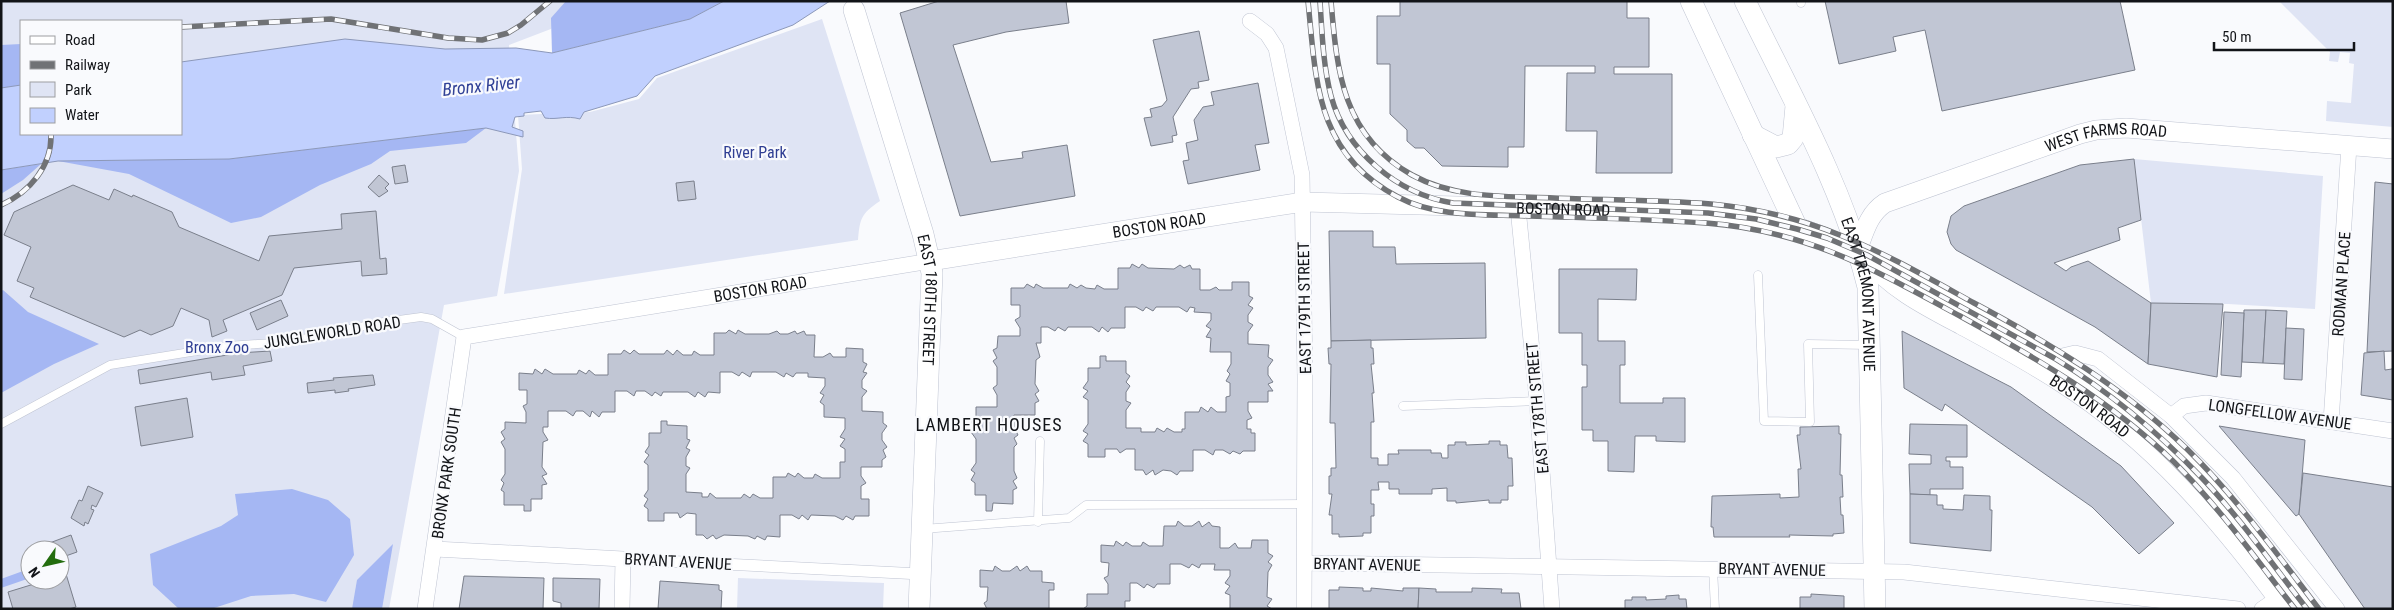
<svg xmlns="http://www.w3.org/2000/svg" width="2394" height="610" font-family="'Roboto Condensed',sans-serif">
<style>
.green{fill:#dfe4f4;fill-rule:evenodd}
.forest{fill:#a5b7f3}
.water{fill:#c1d0fe;stroke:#8c98b9}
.building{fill:#c1c6d4;stroke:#7a7f8b}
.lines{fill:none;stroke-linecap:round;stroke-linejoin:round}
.service-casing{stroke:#bfc4d2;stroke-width:9}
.pedestrian-casing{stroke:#bfc4d2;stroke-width:12}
.minor-casing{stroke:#bfc4d2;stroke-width:16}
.tertiary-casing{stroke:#bfc4d2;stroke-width:20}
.secondary-casing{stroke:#bfc4d2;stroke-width:22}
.service{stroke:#fff;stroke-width:8}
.pedestrian{stroke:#fff;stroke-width:11}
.minor{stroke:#fff;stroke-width:15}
.tertiary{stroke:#fff;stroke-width:19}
.secondary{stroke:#fff;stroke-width:21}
.rail-casing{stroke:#707275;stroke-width:5.5}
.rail{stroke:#f9fafd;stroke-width:4;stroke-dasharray:11;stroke-linecap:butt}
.labels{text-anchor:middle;stroke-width:4.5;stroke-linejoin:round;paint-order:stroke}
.street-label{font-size:16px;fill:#121418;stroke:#f9fafd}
.park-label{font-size:16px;fill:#2f3e93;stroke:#f9fafd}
.water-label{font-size:18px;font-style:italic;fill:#324297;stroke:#f9fafd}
.neighbourhood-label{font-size:18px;letter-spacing:1px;fill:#121418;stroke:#f9fafd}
</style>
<rect width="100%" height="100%" fill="#f9fafd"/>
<g class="green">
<path d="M1,1H624L509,45L519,171L497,296L444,305L389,609H1ZM21,21H181V134H21ZM30,550H60V580H30Z"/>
<path d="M2279,1H2393V127L2326,121L2327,101L2351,103L2354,64L2349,63L2350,53L2340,52L2338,62L2329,61L2330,52Z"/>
<path d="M822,19L880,201C861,214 860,218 858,240L504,294L522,169L518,115L590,112L639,99L657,78Z"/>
<path d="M2134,159L2323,176L2315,309L2228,304L2151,303Z"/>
<path d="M738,578L884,583L883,609H737Z"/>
</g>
<g class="forest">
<path d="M566,1H724L690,19L552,53L551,18Z"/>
<path d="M21,44V85L1,88V45Z"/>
<path d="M486,128L466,143L390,151L371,164L320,185L261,217L231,223L129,174L58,161L229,159Z"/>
<path d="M41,164L23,180L1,194V170Z"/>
<path d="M3,290L28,312L99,344L54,364L1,393V291Z"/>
<path d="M292,489L328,500L350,519L354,555L326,602L294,594L251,596L211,609H179L153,585L150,554L221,526L238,515L235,494Z"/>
<path d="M393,544L382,609H352L357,580Z"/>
<path d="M23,571L27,579L1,588V579Z"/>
</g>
<path class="water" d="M724,1H830L793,25L655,76L637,96L584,112L580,119C566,115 558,120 545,118L541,111L524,113V116L515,117L512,127L523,131V137L486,128L229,159L58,161L1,170V88L21,85V134H181V62L345,39L445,49L516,48L552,53L690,19Z"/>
<g class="building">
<path d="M939,1H1066L1069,23L1006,32L953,45L991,162L1023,158L1022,152L1067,145L1075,196L960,216L900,13Z"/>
<path d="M1400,1H1627V18H1649V67H1614V74H1672V173H1596L1597,131H1566L1567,73H1595V66H1525L1524,147H1508V167L1442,166L1424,148H1415L1407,141V130L1390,114V64H1377V16H1400Z"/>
<path d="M1825,1H2120L2135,70L1942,111L1925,30L1893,37L1896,51L1839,64Z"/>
<path d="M1199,31L1209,80L1198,82L1199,88L1191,89L1173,117L1177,135L1172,136L1173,142L1151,146L1144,118L1152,117L1150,109L1162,106L1167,100L1153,40Z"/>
<path d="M1258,83L1269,143L1255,145L1260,170L1188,184L1183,161L1189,160L1186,143L1198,140L1194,120L1203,107L1214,105L1211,92Z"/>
<path d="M2134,159L2141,220L2118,228L2120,240L2054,263L2066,271L2071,267L2088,261L2151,303L2148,364L2095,327L1956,250L1951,244L1947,232L1951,216L1964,206L2080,165Z"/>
<path d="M405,165L408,182L395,184L392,167Z"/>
<path d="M379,175L389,184L385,188L388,191L379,197L368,187Z"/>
<path d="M694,181L696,199L678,201L676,183Z"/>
<path d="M2375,182L2393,184V351L2367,352Z"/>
<path d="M73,185L109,200L114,189L132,197L133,195L172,212L179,227L259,261L269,236L342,229L341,214L376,211L380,259L386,258L387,274L362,276L361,261L294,268L282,295L223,320L227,331L212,337L209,320L181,308L173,326L151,335L140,330L124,337L30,297L34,288L17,281L31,247L4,235L14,212Z"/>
<path d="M1329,231H1373V247H1395L1396,264L1485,263L1486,338L1331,341Z"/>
<path d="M1132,264L1139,268L1142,264L1148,268L1174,269L1180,265L1184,268L1190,265L1192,269H1200V290H1210L1216,287L1219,290H1232V282H1249V296L1253,298L1248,305L1253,308L1248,315V322L1253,325L1248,332V344L1269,345L1268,357L1273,360L1268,367V375L1273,382L1268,384L1273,391H1268V402H1248V411L1252,418L1247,420V429H1251V433H1255V451H1243L1240,454L1233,451L1230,454L1223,450H1215L1213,455L1205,450H1193V471H1180L1177,475L1171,471L1163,470L1155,475L1153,470L1146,475L1143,470H1135V449H1126L1120,453L1117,449H1105V457H1088V444L1083,441L1088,434L1083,431L1088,424V400L1083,397L1088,391L1083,388L1088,381V368H1100V356H1106V361H1126V373L1130,376L1126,382L1130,386L1126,392V401L1131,403L1126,410V428H1141V432H1155L1157,428L1164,432L1167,428L1174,432H1182V429H1185V412H1199L1201,407L1208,412L1211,407L1217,412H1226V397L1230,396V383L1226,381L1230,374L1227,371L1231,364V352H1210L1211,338L1206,337L1211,329L1206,326L1211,320V313L1194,312L1195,308L1190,307L1187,312L1179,307H1156L1153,311L1146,307L1143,311L1136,307H1125V328H1111L1108,332L1102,327L1099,332L1092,327H1068L1065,331L1058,327L1055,331L1048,327H1041V343H1036L1040,357L1036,360L1035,384L1039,391L1035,394L1039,401L1035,403V415H1014V427L1018,435L1014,438L1017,444L1014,447V471L1017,478L1013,481L1017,488L1013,490V504L993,503L992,511H986V495H975V483L971,480L975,473L971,470L976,463V439L971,432L976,429L971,422L976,419V407H997V395L993,388L997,385V367L993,361L997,358L993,350L997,348L998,336H1020V328L1015,320L1020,317V305H1011V288H1024L1027,284L1034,288L1036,284L1043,288H1068L1070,284L1077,288L1081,285L1086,288L1095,289L1097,285L1104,289H1118V268H1130Z"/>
<path d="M1559,269H1637L1636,300L1598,299V341H1625V365H1620V403H1663V398H1685V442L1656,441V436H1635L1634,472L1608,471V441H1593V430H1582V387H1587V365H1582V333H1559Z"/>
<path d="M281,300L288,316L257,330L250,313Z"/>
<path d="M2151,303L2223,304L2217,377L2148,364Z"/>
<path d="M2244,310H2266L2263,363L2242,362Z"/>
<path d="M2266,310L2287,311L2284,364L2263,363Z"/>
<path d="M2224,312L2244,313L2241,377L2221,375Z"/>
<path d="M2286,328L2304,329L2302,380L2284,379Z"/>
<path d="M729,330L736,334L738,330L745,334H769L777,331L780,334H788L795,331L797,334L804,331L806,335H815L814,357H823L830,353L833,357H846V348L863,349V362L867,364L863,372L867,373L862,380V388L867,391L862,397V411L883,412V423L887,426L882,433V440L887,447L883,450L886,457L882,460V467H861V476L866,483L861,486V499H869V516H855L853,520L846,516L843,520L835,516L811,515L808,520L802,515L799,519L792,515H780V537L767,536L765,540L757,536L755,539L748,536L724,535L716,539L713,535L707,539L703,535H696V514L687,513L680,518L678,513H664V521H648V509L644,506L648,499L644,496L648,490V465L644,462L649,455L645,452L649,446V433H661V421H667V425L687,426V439L690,440L686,448L690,450L686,457V466L690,468L686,474V492L702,493V497H708L710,493L716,498H741L744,494L750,498L753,494L760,498H773V477H786L788,473L795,477L798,473L804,478H813L815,474L822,478H840V462H845V449L840,446L845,439L840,437L845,429V418L824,417V405L820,402L824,395L820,393L825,386V378L808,377V373H796L793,377L786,373L784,377L776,372H752L750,377L742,372L739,376L732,372H720V393L708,392L705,397L698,392L695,397L688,392H663L661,396L655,392L652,396L645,391H636L634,396L627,391H615V412H602L599,417L592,411L590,417L583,411H576L573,416L566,411H548V427H543V432L548,440L543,442L542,467L547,474L542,476L547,484L542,485V499H531V511H524V505H504V492L501,490L504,483L501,480L505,474V449L501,442L505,439L501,432L505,429V422L526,423V412L523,406L527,404V390H519V373L533,374L535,369L542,374L545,369L553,374H577L579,370L586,374L589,370L595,375H608V354H621L624,350L630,354L634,350L639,354H664L667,350L673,355L677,350L683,355H692L694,351L700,355H714V333H726Z"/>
<path d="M1902,331L2011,387L2121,466L2174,523L2139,554L2092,507L1945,404L1942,411L1904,388Z"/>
<path d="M1371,340V348H1373L1374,364H1371L1374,393H1372L1374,422H1371V458H1378V465H1388V454H1399L1398,450H1431V453H1441L1442,458H1448V445H1455V442H1466V445L1489,444V441H1500V445H1507L1508,458H1512L1513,486H1508V500H1501V503H1489V500L1456,503V501H1447V488L1432,489V494H1399V489H1389V482H1378L1379,490H1371V504H1374V516H1371V533H1363V536L1339,537V534H1332V515H1329L1332,494H1329V476H1331V468H1336L1335,423H1330L1331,364H1329L1328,348H1331V341Z"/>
<path d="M270,351L272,361L243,366L245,375L212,380L211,372L140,384L138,370L239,353Z"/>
<path d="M2384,351L2385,370L2392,369L2393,366V400L2361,395L2364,353Z"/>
<path d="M373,375L375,385L348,389L349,391L335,393V390L308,393L307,383L334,380L333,378Z"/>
<path d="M187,398L193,437L141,446L135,407Z"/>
<path d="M1910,424L1967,425V457H1946V461H1950V467H1963V489H1930V495L1910,494L1909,464H1931V455L1909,454Z"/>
<path d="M1839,426V434H1841L1840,475H1842L1843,497H1840L1841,515H1843L1844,533L1833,534V536L1789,535L1790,537H1714L1713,527H1711L1712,496L1780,494V498L1799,497L1798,469H1801L1797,435H1800V427Z"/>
<path d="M2219,426L2305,440L2299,514L2296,516Z"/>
<path d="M2303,473L2393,487V609H2365L2299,514Z"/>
<path d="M88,486L103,493L96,507L92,505L91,509L94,510L88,524L85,522L84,526L71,518L79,500L82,501Z"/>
<path d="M1910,494L1937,495V505H1943V509L1963,510L1964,495L1990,496V510H1992L1991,551L1910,543Z"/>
<path d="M1178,521L1184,526H1192L1199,521L1202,527L1209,522L1212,526L1220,527V548H1229L1235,543L1238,548H1251L1252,540H1268V553L1273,556L1268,562L1272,565L1268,572L1267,597L1272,599L1267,606L1272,609H1230V595L1225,593L1230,586L1225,583L1230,576V570H1214L1215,564H1201L1199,568L1192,564L1189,568L1181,564H1170V584H1157L1154,588L1147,584L1144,588L1137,583H1130V601H1125V609H1083L1087,606V594H1108V584L1104,578L1108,576L1109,563L1101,562V545L1114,546L1116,541L1123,546L1126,542L1132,546H1141L1143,542L1149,546H1163L1164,526H1176Z"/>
<path d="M71,535L77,552L60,558V550H46L44,545Z"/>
<path d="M995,566L1002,571H1010L1017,566L1020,571L1027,566L1030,571H1042V582L1054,583V590H1049V609H987L984,603L987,601L988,587H980V570L993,571Z"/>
<path d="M66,574L76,607L69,609H13L8,592L47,580H60V576Z"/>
<path d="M464,576L544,578L543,609H459Z"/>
<path d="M553,578L600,579L599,609H561V603L553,601Z"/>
<path d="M660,581L719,585V590L722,591L721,609H658Z"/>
<path d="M1339,587L1363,588V591H1371V588L1403,591V588H1419L1418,609H1329V590H1339Z"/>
<path d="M1419,588L1436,589V592H1472V588L1502,589L1501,593H1519L1521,609H1418Z"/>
<path d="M1811,594L1844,596V609H1800V597H1811Z"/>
<path d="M1679,595V599H1686L1687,609H1625V600H1632V597H1646V600L1666,599V596Z"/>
</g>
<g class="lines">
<g class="service-casing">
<g id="service">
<path d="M1801,1V3"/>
<path d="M1758,275L1764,421L1810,422L1808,344L1869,345"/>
<path d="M1403,406L1537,401"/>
<path d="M1,424L110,365L228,346L288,342L384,322L421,317L432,319L464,337"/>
<path d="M1038,522L1040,441"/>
<path d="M923,529L1069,518L1086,505L1305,504"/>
<path d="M1713,568L1715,609"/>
</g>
</g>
<g class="pedestrian-casing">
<path id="pedestrian" d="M623,559L921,574"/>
</g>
<g class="minor-casing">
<g id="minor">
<path d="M1250,21L1267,34L1276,48L1302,175L1305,377L1304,609"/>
<path d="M1518,208L1537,401L1552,609"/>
<path id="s1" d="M1863,258C1889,290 1925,308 1961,327C1994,345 2028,363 2060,384C2151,442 2219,522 2283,609"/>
<path d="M2054,358L2075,353L2098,359L2171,416L2233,478L2337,609"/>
<path d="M2171,416L2184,406L2206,403L2393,431"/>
<path d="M2331,422L2349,146"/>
<path d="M435,549L623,559L622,609"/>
<path d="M1305,563L1904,572L2238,609"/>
<path id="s2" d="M425,609L464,337L930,261"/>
<path d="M2262,609L2284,594"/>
</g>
</g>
<g class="tertiary-casing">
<g id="tertiary">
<path id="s3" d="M1857,251C1864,233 1868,214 1885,203L2080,134L2096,130L2126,128L2393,149"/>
<path id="s4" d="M930,261L1303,202L1691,212L1742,217L1797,228"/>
</g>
</g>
<g class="secondary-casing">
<g id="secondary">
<path d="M1691,1L1797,228C1855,248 1907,276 1961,306C2039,348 2115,392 2179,454C2227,501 2267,556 2308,609"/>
<path id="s5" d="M1745,1C1790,94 1843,186 1868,287L1875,609"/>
<path id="s6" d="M854,10L923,234L932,273L919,609"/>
<path d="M1753,135L1776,147L1788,144L1793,138L1796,106"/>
</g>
</g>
<use href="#service" class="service"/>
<use href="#pedestrian" class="pedestrian"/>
<use href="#minor" class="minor"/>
<use href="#tertiary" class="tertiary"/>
<use href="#secondary" class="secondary"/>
<g class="rail-casing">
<g id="rail">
<path d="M1308,1C1316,82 1316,154 1398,197C1437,218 1486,214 1529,216C1588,218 1647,219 1706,223C1808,231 1873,269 1960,316C2036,358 2111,401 2174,462C2219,507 2256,559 2295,609"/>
<path d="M1320,1C1322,33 1323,65 1331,96C1346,151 1397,194 1453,203L1708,213L1756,219L1797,229L1827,238L1867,255L2054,358C2108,391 2158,432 2202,478C2240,518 2273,565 2307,609"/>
<path d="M1331,1C1337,73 1343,136 1412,175C1456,199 1505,196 1554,198C1606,200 1659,200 1711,204C1818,214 1883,253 1974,303C2051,344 2124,388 2187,449C2236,497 2277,554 2319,609"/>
<path d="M181,27L331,19L448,38L482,40L508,33L521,25L550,1"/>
<path d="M1,205C30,192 52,166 51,134"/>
</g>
</g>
<use href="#rail" class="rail"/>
</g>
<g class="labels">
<g class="street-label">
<text dy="6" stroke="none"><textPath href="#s3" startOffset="289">WEST FARMS ROAD</textPath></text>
<text dy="6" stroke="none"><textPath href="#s4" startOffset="638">BOSTON ROAD</textPath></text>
<text dy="6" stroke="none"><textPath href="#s4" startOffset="232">BOSTON ROAD</textPath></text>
<text transform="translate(2341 284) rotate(-86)" y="6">RODMAN PLACE</text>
<text dy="6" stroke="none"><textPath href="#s2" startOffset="575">BOSTON ROAD</textPath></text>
<text dy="6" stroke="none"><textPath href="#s5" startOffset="318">EAST TREMONT AVENUE</textPath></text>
<text dy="6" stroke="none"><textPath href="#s6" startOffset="301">EAST 180TH STREET</textPath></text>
<text transform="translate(1304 308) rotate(-91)" y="6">EAST 179TH STREET</text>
<text transform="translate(332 332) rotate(-9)" y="6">JUNGLEWORLD ROAD</text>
<text dy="6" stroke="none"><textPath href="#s1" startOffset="272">BOSTON ROAD</textPath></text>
<text transform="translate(1537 408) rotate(-95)" y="6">EAST 178TH STREET</text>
<text transform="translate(2280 414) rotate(8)" y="6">LONGFELLOW AVENUE</text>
<text transform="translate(446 473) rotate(-82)" y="6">BRONX PARK SOUTH</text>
<text transform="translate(678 561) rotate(3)" y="6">BRYANT AVENUE</text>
<text transform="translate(1367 564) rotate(1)" y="6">BRYANT AVENUE</text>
<text transform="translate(1772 569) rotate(1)" y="6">BRYANT AVENUE</text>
</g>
<g class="park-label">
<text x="755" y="158">River Park</text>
<text x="217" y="353">Bronx Zoo</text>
</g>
<g class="water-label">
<text transform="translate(481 86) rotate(-6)" y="6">Bronx River</text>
</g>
<g class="neighbourhood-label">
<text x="989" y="431">LAMBERT HOUSES</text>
</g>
</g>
<rect width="2394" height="610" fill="none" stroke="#121418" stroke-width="5"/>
<rect x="20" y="20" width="162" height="115" fill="#f9fafd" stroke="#9d9ea1"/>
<rect x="30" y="36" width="25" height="8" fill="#ffffff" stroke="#9d9ea1"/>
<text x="65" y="45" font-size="15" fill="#121418">Road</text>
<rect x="30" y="61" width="25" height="8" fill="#707275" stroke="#9d9ea1"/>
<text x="65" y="70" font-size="15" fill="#121418">Railway</text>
<rect x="30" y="82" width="25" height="15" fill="#dfe4f4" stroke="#9d9ea1"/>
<text x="65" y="95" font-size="15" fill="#121418">Park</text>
<rect x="30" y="108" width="25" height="15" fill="#c1d0fe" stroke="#9d9ea1"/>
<text x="65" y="120" font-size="15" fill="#121418">Water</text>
<g transform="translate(45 565) rotate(236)"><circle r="24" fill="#f9fafd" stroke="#9d9ea1"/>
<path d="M0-4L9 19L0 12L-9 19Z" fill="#236d0e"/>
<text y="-8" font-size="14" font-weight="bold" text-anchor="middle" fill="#121418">N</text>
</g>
<path d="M2214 42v8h140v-8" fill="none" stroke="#121418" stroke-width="2.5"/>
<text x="2222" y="42" font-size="15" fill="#121418" stroke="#f9fafd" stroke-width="4" paint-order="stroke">50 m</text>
</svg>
